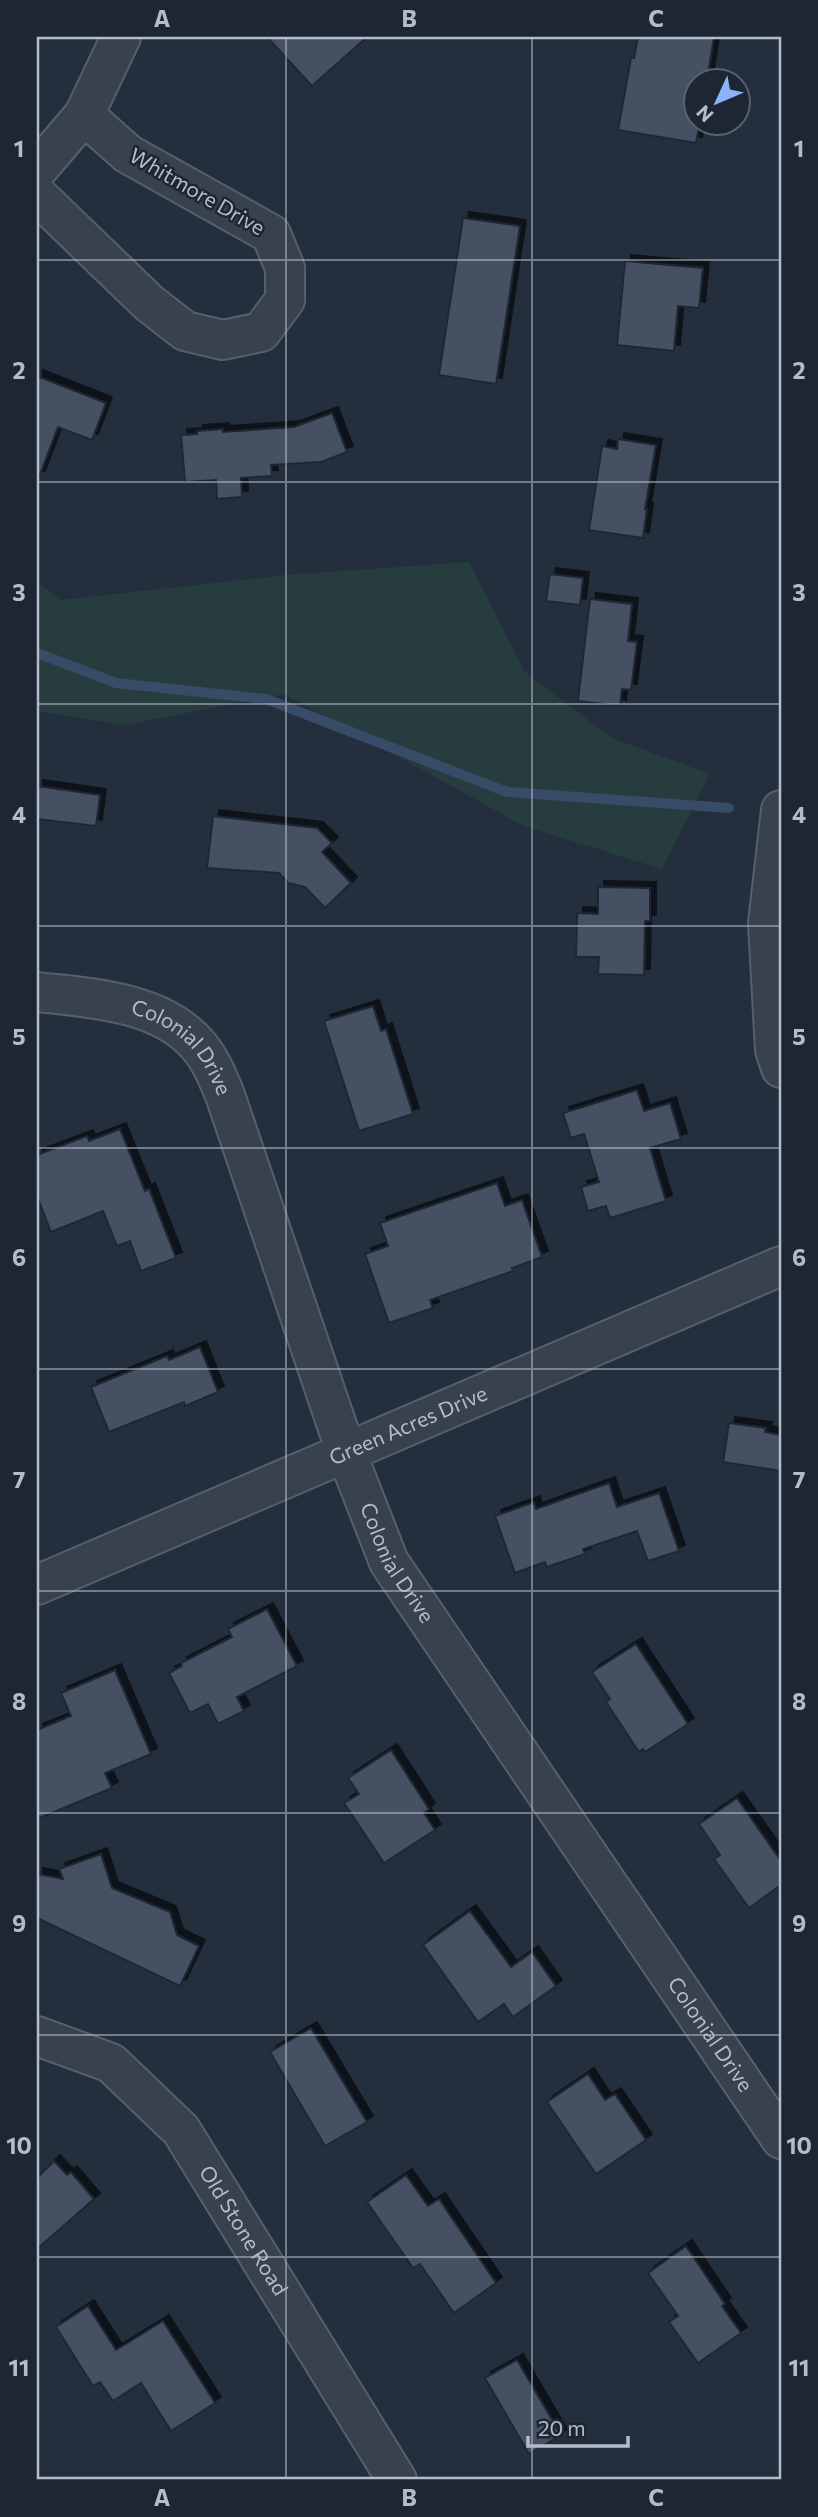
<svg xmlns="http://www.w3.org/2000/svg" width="818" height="2517" font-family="Commissioner,sans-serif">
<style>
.green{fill:#263c3f}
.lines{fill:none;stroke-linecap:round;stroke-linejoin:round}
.stream{stroke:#394c67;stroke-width:10}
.building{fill:#455162;stroke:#1f2835;stroke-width:2;filter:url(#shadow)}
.minor-casing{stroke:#565f6c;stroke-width:42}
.minor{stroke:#38414e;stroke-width:38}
.grid{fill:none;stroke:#b4bcc9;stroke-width:2;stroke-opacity:0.55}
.labels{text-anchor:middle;stroke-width:5;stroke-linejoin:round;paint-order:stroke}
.street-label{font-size:21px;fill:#b4bcc9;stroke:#1d2633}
.neatline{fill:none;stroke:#b4bcc9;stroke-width:2.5}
.grid-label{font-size:23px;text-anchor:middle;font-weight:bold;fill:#b4bcc9}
</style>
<defs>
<filter id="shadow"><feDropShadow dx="6" dy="-6" stdDeviation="0" flood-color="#0009"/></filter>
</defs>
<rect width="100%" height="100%" fill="#242f3e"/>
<path class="green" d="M469,562L525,672L612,738L710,774L662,869L524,826L284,694L125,725L37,711V581L60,600L286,575Z"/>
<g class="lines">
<path class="stream" d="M37,653L116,683L266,699L507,792L729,808"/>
</g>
<g class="building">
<path d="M267,37H367L312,86Z"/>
<path d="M638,37H714L707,80H696V122H700L696,143L618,130L631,58H634Z"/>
<path d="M463,218L520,226L496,384L439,375Z"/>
<path d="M625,261L703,268L699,308L678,306L674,351L617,345Z"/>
<path d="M37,376L106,403L92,440L58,427L39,477H37Z"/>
<path d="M332,413L347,452L321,462L271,465L272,476L241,478L242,497L217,499L216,480L185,482L181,435L197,434V431L223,429V432L294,427Z"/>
<path d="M618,439L656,445L645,509H647L643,538L589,530L602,446L617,449Z"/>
<path d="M550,574L583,578L580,605L546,601Z"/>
<path d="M590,599L632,604L628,641L637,642L631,690L622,689L620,706L578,701Z"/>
<path d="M37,786L100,795L96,826L37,819Z"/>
<path d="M213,816L317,828L332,843L322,852L351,883L325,908L305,887L288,883L279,873L207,868Z"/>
<path d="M598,887L650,888V921H645L644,975L598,974L599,957H576L577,913L598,914Z"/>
<path d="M373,1006L381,1031L386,1029L413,1114L359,1131L324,1021Z"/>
<path d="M637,1090L644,1111L670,1103L681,1139L650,1148L666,1201L610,1218L606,1206L588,1211L581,1187L599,1182L584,1134L571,1138L563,1113Z"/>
<path d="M120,1129L145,1191L149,1189L176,1258L141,1271L130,1241L117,1246L103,1211L51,1232L37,1196V1155L87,1136L89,1141Z"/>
<path d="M497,1183L505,1206L522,1200L542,1257L512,1268L513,1271L430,1300L433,1308L389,1323L365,1254L388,1246L380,1223Z"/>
<path d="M200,1347L218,1392L185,1406L184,1402L109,1432L91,1387L167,1356L169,1360Z"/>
<path d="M729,1423L766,1428L765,1432L781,1435V1471L723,1462Z"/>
<path d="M609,1483L617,1507L659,1493L679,1551L648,1561L637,1531L583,1549L585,1554L547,1567L545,1562L515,1573L495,1516L534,1502L536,1509Z"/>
<path d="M267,1609L297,1666L237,1697L244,1711L218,1724L208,1704L190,1713L169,1673L182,1666L181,1663L232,1637L228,1629Z"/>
<path d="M636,1644L688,1724L645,1752L643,1749L639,1752L606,1702L610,1699L592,1672Z"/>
<path d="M115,1670L151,1754L105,1773L112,1788L37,1819V1730L71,1716L61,1693Z"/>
<path d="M391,1750L429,1809L424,1813L435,1830L384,1863L344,1803L359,1794L348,1778Z"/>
<path d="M737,1798L781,1861V1885L749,1908L714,1859L720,1855L699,1824Z"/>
<path d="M101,1854L112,1888L170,1912L177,1935L199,1946L180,1986L37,1918V1874L63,1879L59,1869Z"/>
<path d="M470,1911L511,1967L532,1952L556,1986L513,2017L504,2004L478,2022L423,1945Z"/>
<path d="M311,2028L367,2122L325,2146L270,2052Z"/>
<path d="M588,2074L605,2100L615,2094L646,2140L596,2174L547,2102Z"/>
<path d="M54,2161L67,2175L71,2172L94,2199L37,2249V2178Z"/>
<path d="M406,2175L428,2206L439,2199L496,2283L454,2313L420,2264L413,2268L367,2202Z"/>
<path d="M686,2246L725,2304L722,2306L741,2333L698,2363L669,2322L678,2316L648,2273Z"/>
<path d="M88,2306L116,2350L163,2321L215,2403L171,2431L141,2383L113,2401L100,2382L93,2386L56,2327Z"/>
<path d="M517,2360L561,2435L529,2454L485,2378Z"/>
</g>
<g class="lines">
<g class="minor-casing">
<g id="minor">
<path d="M37,170L84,115L121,37"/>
<path d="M37,195L149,303L185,331L223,340L261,332L285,300V268L271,234L128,154L84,115"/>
<path d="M781,810L768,923L775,1050L781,1068"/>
<path id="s1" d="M37,992C90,998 159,1001 197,1044C210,1058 218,1078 225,1095L346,1452L389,1562L781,2139"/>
<path id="s2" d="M37,1585L781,1266"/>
<path id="s3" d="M37,2036L111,2063L181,2130L397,2480"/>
</g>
</g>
<use href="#minor" class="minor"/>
</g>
<path class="grid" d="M286,37V2480M532,37V2480M37,260H781M37,482H781M37,704H781M37,926H781M37,1148H781M37,1369H781M37,1591H781M37,1813H781M37,2035H781M37,2257H781"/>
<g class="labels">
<g class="street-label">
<text transform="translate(197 192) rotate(30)" y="7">Whitmore Drive</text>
<text dy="7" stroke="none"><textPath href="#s1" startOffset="163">Colonial Drive</textPath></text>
<text dy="7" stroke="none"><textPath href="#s2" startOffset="404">Green Acres Drive</textPath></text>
<text dy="7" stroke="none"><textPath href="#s1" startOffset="730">Colonial Drive</textPath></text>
<text dy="7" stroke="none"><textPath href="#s1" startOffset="1297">Colonial Drive</textPath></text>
<text dy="7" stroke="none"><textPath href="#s3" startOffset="294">Old Stone Road</textPath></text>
</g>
</g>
<rect width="818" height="2517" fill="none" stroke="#1d2633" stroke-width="77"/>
<g transform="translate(717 102) rotate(226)"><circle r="33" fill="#1d2633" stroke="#59626f" stroke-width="2"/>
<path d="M0-5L12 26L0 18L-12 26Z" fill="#8ab4f8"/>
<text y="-10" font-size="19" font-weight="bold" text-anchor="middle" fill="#b4bcc9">N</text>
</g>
<path d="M528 2436v10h100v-10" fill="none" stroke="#b4bcc9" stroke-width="3.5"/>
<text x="538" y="2436" font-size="21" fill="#b4bcc9" stroke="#1d2633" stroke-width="5" paint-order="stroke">20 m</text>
<rect x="38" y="38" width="742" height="2440" class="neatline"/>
<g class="grid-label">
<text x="162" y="27">A</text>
<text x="409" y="27">B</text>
<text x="656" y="27">C</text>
<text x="19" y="157">1</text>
<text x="799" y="157">1</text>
<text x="19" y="379">2</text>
<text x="799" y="379">2</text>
<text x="19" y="601">3</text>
<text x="799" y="601">3</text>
<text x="19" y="823">4</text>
<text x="799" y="823">4</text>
<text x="19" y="1045">5</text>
<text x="799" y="1045">5</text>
<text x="19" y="1266">6</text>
<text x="799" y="1266">6</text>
<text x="19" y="1488">7</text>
<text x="799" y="1488">7</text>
<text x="19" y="1710">8</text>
<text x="799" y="1710">8</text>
<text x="19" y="1932">9</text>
<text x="799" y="1932">9</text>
<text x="19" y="2154">10</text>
<text x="799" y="2154">10</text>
<text x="19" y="2376">11</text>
<text x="799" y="2376">11</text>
<text x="162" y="2506">A</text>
<text x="409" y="2506">B</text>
<text x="656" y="2506">C</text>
</g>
</svg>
